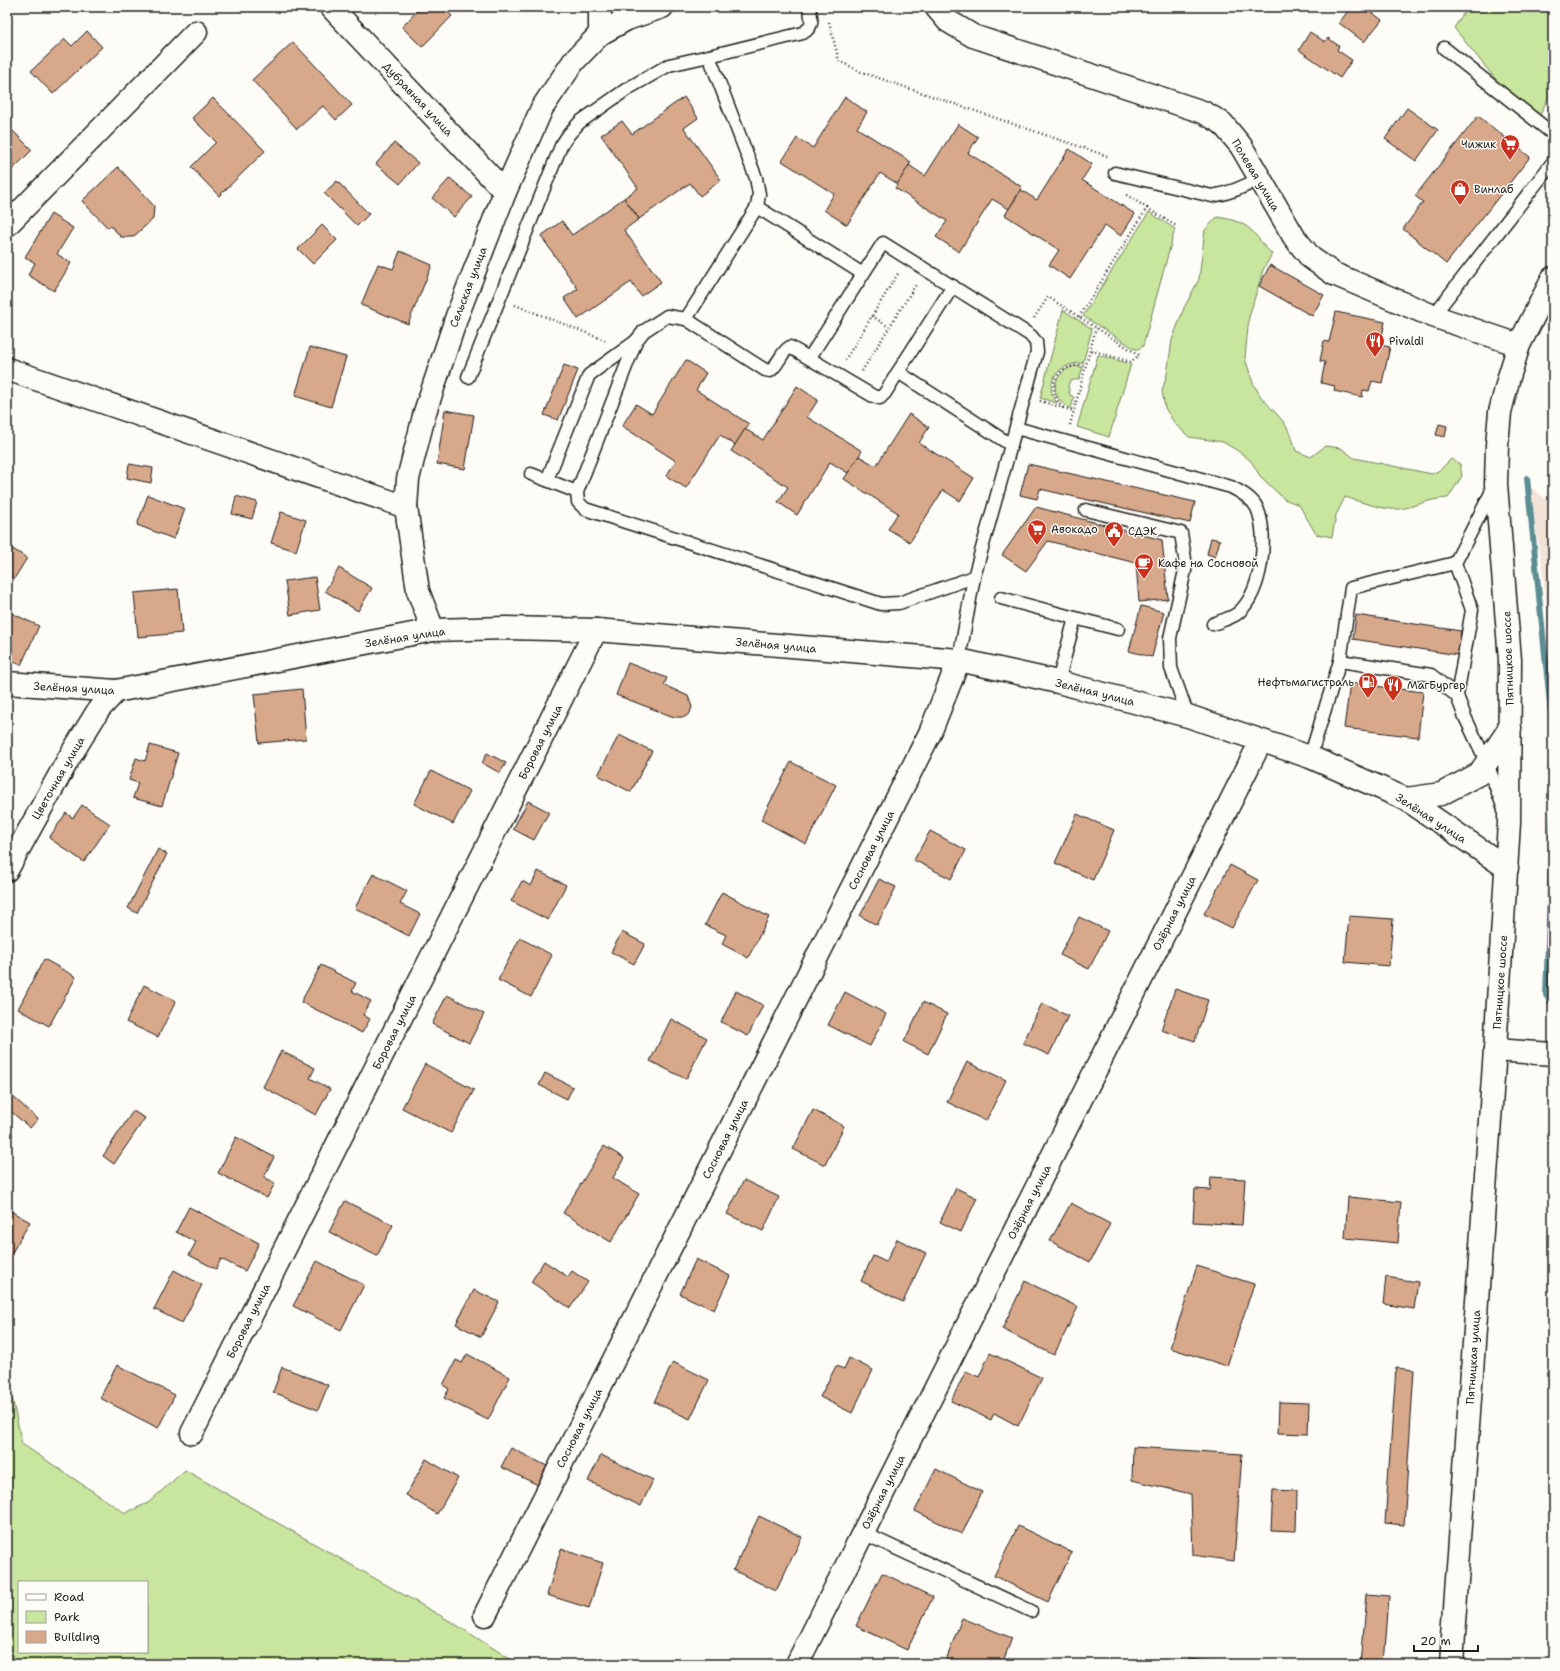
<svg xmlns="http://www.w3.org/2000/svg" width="1560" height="1671" font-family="'Shantell Sans',sans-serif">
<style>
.built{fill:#f2e3d6}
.green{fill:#c8e69d;stroke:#72815c;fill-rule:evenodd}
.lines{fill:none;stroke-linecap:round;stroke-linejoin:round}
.stream{stroke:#5c8d92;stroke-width:6}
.building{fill:#d8a88a;stroke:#1c1c1c}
.lane-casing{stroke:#1c1c1c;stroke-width:15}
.street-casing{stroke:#1c1c1c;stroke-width:25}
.primary-casing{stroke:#1c1c1c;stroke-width:25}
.path{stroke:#1c1c1c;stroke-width:2.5;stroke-dasharray:1 3;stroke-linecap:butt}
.lane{stroke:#fdfcf7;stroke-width:12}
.street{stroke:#fdfcf7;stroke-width:22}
.primary{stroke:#fdfcf7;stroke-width:22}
.labels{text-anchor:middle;stroke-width:3;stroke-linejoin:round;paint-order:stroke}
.street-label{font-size:11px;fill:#1c1c1c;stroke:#fdfcf7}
.poi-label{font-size:11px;fill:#1c1c1c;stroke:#fdfcf7;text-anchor:start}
</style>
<rect width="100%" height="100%" fill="#fdfcf7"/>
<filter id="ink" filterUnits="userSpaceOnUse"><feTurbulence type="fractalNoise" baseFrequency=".025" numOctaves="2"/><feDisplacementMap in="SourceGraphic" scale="8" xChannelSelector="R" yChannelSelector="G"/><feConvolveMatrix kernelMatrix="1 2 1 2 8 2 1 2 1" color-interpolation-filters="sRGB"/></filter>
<g filter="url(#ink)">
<path class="built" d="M1529,486L1553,504V663L1542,565Z"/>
<g class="green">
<path d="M1475,7H1553V87L1540,115L1510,97L1454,28L1463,14Z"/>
<path d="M1149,212L1175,229L1143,346L1139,349H1135L1083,316Z"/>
<path d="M1217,217C1229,219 1242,221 1252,231C1259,238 1264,247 1272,254L1263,270L1249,317L1245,358L1253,383L1261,397L1283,421L1291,434L1296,451L1311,457L1325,446L1341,448L1354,458L1432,474L1440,470L1451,459L1460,464L1462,476L1448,498C1427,499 1418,506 1399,509C1386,511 1358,501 1345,497L1336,515L1332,537L1316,534L1299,505L1284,499L1260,476L1251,461L1238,451L1223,442L1189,437L1175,424L1165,408L1162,391L1167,374L1172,340L1184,308L1199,279L1205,230Z"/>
<path d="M1063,310L1092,329L1083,363C1061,362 1041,382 1057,403L1040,398Z"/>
<path d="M1098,355L1131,364L1109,437L1077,427Z"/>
<path d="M1074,366L1083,367L1079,379L1070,381L1068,385L1070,395L1074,397L1071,409C1049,398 1050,374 1074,366Z"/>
<path d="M7,1385L10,1388L22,1444L125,1513L148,1503L185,1470L455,1624L518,1664H7ZM19,1582H147V1652H19Z"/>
</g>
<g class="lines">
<g class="stream">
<path d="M1527,478L1553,733"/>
<path d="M1553,815L1546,995L1553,1005"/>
</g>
</g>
<g class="building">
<path d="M421,7H443L452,16L422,47L402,27Z"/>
<path d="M1351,7H1365L1382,20L1364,42L1339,23Z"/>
<path d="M87,31L102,47L53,94L31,71L65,39L72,46Z"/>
<path d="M1310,32L1325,42L1328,38L1339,46L1337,50L1352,60L1340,78L1299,50Z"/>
<path d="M293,42L352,105L336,120L323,106L297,129L252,80Z"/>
<path d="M684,97L698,118L684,128L721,180L700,196L690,183L639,219L624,198L638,188L601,135L622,121L632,134Z"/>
<path d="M845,97L867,112L857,128L911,162L898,184L880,173L847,225L824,210L834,194L782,161L797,138L813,148Z"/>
<path d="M213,98L265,151L219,196L191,167L216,142L192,118Z"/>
<path d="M1407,108L1438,130L1416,161L1385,139Z"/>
<path d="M1478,116L1530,157L1446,264L1403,229L1423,202L1415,196Z"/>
<path d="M958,124L978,137L968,153L1022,187L1009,209L992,199L959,252L936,237L947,221L895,188L909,165L925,176Z"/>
<path d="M7,125L32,150L7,175Z"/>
<path d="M394,143L418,163L400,184L376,164Z"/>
<path d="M1069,149L1092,164L1082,180L1135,214L1121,236L1105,225L1070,279L1049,265L1059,250L1005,215L1021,190L1037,200Z"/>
<path d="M118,167L154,206L153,219L133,237H121L111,226L108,228L82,201Z"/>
<path d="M450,178L472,197L454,217L432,198Z"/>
<path d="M337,181L369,214L357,226L324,193Z"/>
<path d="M624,198L639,219L624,230L661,282L641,296L631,282L578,319L564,298L578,289L541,236L562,221L572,235Z"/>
<path d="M51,214L73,228L57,254L71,263L54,291L28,275L35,263L25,257Z"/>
<path d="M322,225L337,240L313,264L298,249Z"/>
<path d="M400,251L432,265L408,324L361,305L378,264L393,269Z"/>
<path d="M1270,265L1324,295L1312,316L1259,286Z"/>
<path d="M1336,312L1385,322L1380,345L1390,347L1382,383L1372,381L1369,391L1363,390L1362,397L1334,391L1335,386L1321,383L1325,362L1320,361L1324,341L1329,342Z"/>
<path d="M310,347L346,357L331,407L295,396Z"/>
<path d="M686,360L706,373L696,390L749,424L735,445L720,435L686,488L666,476L676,461L622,426L636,404L652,414Z"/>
<path d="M564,365L578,370L558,420L544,415Z"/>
<path d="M797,386L818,400L807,417L862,451L848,473L830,462L797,515L778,502L788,487L731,451L745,429L763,440Z"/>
<path d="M445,410L474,415L465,469L437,464Z"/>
<path d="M909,414L929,427L919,443L974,478L960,501L943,490L910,542L888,529L898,513L844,479L859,456L876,466Z"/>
<path d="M1439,424L1447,426L1445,437L1436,435Z"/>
<path d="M129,464L153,468L151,483L127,478Z"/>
<path d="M1028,464L1195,502L1190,523L1040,489L1037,499L1020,495Z"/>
<path d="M148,495L185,509L174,539L137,525Z"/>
<path d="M236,496L257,502L252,519L232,514Z"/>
<path d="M1036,507L1162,540L1168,599L1139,602L1136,563L1048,541L1026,571L1002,555Z"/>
<path d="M281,512L306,520L296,551L271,543Z"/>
<path d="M1211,538L1220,540L1215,557L1207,554Z"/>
<path d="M11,548L27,558L14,579L7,575V554Z"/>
<path d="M339,568L372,588L358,611L325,591Z"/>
<path d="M315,577L320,610L290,615L285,581Z"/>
<path d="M178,589L182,633L138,637L134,593Z"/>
<path d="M1141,606L1164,612L1152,657L1129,651Z"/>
<path d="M7,611L39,626L21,665L7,659Z"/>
<path d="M1356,615L1461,631L1458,655L1353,639Z"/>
<path d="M628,663L667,678L664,685L688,696L692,707L690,713L685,717H674L616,695Z"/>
<path d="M1350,683L1423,692L1418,737L1344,728Z"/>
<path d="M302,689L306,739L259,743L254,694Z"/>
<path d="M619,735L652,751L631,792L598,775Z"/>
<path d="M150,745L178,753L162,806L133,798L138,783L129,780L136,758L145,761Z"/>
<path d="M487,753L506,763L500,773L482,763Z"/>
<path d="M791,762L836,785L806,844L761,820Z"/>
<path d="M431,771L470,791L453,824L414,804Z"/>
<path d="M528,801L549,812L534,840L513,829Z"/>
<path d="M82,805L110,824L84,862L49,838L66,813L73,818Z"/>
<path d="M1077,814L1114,830L1093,880L1055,863Z"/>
<path d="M930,831L966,850L951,879L914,860Z"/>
<path d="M158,849L167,854L137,913L128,908Z"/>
<path d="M1230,865L1258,880L1232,928L1204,914Z"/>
<path d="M538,871L566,885L548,920L511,901L522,881L531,886Z"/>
<path d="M373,874L407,891L400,904L420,914L409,936L355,908Z"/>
<path d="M879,879L896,887L877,925L860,916Z"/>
<path d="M722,892L769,917L748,958L722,944L726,935L705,925Z"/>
<path d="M1349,916L1393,919L1389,966L1345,962Z"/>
<path d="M1079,917L1108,931L1089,969L1060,955Z"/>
<path d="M622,932L645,944L634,964L611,952Z"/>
<path d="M520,938L552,955L531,997L498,980Z"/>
<path d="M44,959L76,977L49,1026L18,1009Z"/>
<path d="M321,965L356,983L352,991L371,1001L363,1015L370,1019L362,1033L301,1002Z"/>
<path d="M144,985L176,1001L158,1037L126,1022Z"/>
<path d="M1175,989L1208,1000L1195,1041L1161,1030Z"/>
<path d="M736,991L763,1005L748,1036L721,1022Z"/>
<path d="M845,992L886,1014L870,1046L828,1025Z"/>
<path d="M447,995L484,1014L469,1043L432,1024Z"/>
<path d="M923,1002L947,1014L928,1054L904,1042Z"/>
<path d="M1042,1003L1068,1016L1049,1055L1023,1043Z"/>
<path d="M671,1019L707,1038L686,1079L650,1061Z"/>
<path d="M281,1051L315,1068L310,1078L330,1089L316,1115L263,1087Z"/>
<path d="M967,1062L1006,1080L986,1121L947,1102Z"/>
<path d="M425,1064L474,1090L451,1133L402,1108Z"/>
<path d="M545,1073L573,1087L567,1099L539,1085Z"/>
<path d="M10,1094L38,1119L30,1128L7,1108V1097Z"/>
<path d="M813,1110L844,1126L825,1165L793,1149Z"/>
<path d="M133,1111L145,1118L114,1164L103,1156Z"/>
<path d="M236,1137L274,1157L264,1177L275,1183L267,1198L218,1173Z"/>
<path d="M604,1146L624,1158L613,1178L639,1194L611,1242L563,1213Z"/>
<path d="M1211,1177L1245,1179L1242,1225L1193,1222L1195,1189L1210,1190Z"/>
<path d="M744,1180L779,1197L763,1231L727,1214Z"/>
<path d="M956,1188L977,1198L961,1232L940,1222Z"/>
<path d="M1348,1197L1401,1202L1398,1243L1345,1238Z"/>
<path d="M345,1201L393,1225L377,1256L329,1232Z"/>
<path d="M1071,1203L1110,1224L1090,1262L1050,1241Z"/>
<path d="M189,1207L259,1243L245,1271L221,1259L216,1269L189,1255L196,1242L176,1232Z"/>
<path d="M7,1209L30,1222L7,1261Z"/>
<path d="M897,1239L926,1253L903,1302L861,1281L873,1256L886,1262Z"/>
<path d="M696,1259L730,1276L714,1310L680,1294Z"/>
<path d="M317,1261L364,1285L341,1330L293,1306Z"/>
<path d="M544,1261L568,1277L572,1271L588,1282L570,1308L531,1282Z"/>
<path d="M1197,1266L1254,1284L1227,1366L1170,1348Z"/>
<path d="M174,1270L202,1285L182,1323L154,1309Z"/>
<path d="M1386,1277L1418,1282L1414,1309L1383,1304Z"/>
<path d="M1025,1281L1078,1307L1054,1355L1002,1329Z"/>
<path d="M474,1290L499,1302L481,1337L456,1324Z"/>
<path d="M990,1353L1042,1378L1018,1426L994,1413L991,1420L951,1401L966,1371L979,1377Z"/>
<path d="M467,1354L510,1377L488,1420L444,1398L449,1389L443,1385L456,1360L462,1363Z"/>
<path d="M849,1358L873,1370L852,1413L820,1397L836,1366L844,1369Z"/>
<path d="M673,1362L709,1380L690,1419L654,1402Z"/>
<path d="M117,1365L175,1395L158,1428L100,1398Z"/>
<path d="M282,1367L328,1385L318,1410L273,1392Z"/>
<path d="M1396,1368L1414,1370L1404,1525L1385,1523Z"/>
<path d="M1279,1402L1309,1403L1308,1434L1278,1433Z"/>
<path d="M1133,1447L1242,1454L1234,1561L1193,1555L1191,1494L1132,1480Z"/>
<path d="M511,1448L547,1466L538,1485L501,1467Z"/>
<path d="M601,1455L653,1480L641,1506L588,1481Z"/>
<path d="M426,1459L458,1478L437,1514L406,1495Z"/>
<path d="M936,1469L982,1492L962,1534L915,1511Z"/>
<path d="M1273,1490L1297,1491L1296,1531L1271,1530Z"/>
<path d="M759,1516L802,1537L776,1591L733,1570Z"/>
<path d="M1018,1526L1072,1552L1048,1602L994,1576Z"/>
<path d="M561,1549L603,1563L589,1608L547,1595Z"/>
<path d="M882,1573L933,1597L907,1650L856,1626Z"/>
<path d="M1366,1594L1389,1596L1384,1664H1360Z"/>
<path d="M962,1618L1012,1638L1002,1664L945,1663Z"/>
<path d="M1189,1659L1239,1664H1188Z"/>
</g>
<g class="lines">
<g class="lane-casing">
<g id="lane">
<path d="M1444,48L1553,134"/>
<path d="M709,56L803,33C814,26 812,19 809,7"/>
<path d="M1115,173L1212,196C1230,193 1243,188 1258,179"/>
<path d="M757,207L686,319L765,370L770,371C779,364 781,352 790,347L873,396L880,398L885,393L898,372L1011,445"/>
<path d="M1433,316L1553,162"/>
<path d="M686,319L667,316L644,331L636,341L577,492L578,502L585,509L881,604L899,603L974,577"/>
<path d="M810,357L863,274"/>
<path d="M898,372L953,286"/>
<path d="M468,377L561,146L569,134L580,122L627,89L669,65L709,56L756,178L759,194L757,207L863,274L883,243L1030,335L1036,342L1037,352L974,577L959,660"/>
<path d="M1016,428L1231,487C1241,492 1252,498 1257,508C1269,536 1262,592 1238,613C1232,618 1220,621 1213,624"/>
<path d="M531,474L577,492"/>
<path d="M547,480L589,375L636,341"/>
<path d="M1086,510L1181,533L1186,566L1170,638L1171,668L1188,716"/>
<path d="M1001,598L1075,618"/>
<path d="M1340,661L1431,675L1457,696L1472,610L1455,563L1493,489"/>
<path d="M1058,682L1075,618L1118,629"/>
<path d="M1457,696L1465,717L1487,763L1504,809"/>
<path d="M1310,757L1340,661L1351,588L1455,563"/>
<path d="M863,1533L1031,1611"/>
</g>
</g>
<g class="street-casing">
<g id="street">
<path d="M331,7L505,192"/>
<path d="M936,7L948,21L973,36L1203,112L1222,123L1241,146L1294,237L1311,258L1334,274L1433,316L1519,345"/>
<path d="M600,34V7"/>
<path d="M7,225L196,32"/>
<path d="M7,369L406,507"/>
<path d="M433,630L418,591L406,507L408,479L425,412L457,316L505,192L542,108L574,61L600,34L627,19L662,7"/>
<path d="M7,683L116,691L433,630L506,628L596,630L959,660L1058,682L1188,716L1310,757L1406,799L1507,868"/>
<path d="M1406,799L1441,794L1479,774L1510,728"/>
<path d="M7,870L69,758L99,709L116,691"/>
<path d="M1495,1050L1553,1054"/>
<path d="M192,1433L596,630"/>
<path d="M485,1615L930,733L959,660"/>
<path d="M797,1664L1261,741"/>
</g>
</g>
<g class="primary-casing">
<path id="primary" d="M1451,1664L1495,1050L1509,823L1510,660L1496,484L1497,445L1500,412L1509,377L1519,345L1553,278"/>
</g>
<g class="path">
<path d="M829,22L839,61L861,72L1110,157"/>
<path d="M1147,208L1176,226"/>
<path d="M515,305L607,341"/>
<path d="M872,316L889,327"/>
<path d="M1079,317L1147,208L1125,194"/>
<path d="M1034,318L1048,297L1139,355L1131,362L1090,350"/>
<path d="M845,360L899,272"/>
<path d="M862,371L917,283"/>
<path d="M1040,401L1074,411"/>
<path d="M1063,408C1043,385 1057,364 1086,365"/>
<path d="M1070,425L1096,328"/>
</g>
<use href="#lane" class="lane"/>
<use href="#street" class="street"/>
<use href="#primary" class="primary"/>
</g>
</g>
<defs>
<g id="supermarket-pin" transform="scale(1)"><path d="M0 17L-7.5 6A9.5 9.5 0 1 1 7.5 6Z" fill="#c8321e" stroke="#fdfcf7"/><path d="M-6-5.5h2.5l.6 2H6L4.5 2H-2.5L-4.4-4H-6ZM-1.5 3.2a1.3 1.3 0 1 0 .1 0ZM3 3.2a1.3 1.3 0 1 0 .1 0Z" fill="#fff"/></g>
<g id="shop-pin" transform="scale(1)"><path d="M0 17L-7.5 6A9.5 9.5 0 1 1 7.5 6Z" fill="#c8321e" stroke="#fdfcf7"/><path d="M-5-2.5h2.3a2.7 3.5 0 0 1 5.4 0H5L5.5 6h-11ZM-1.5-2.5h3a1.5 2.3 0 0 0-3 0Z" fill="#fff"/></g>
<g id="restaurant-pin" transform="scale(1)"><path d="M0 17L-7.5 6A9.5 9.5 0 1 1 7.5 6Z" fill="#c8321e" stroke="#fdfcf7"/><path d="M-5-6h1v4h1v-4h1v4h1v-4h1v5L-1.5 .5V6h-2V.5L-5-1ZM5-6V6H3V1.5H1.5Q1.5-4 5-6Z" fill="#fff"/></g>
<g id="civic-pin" transform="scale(1)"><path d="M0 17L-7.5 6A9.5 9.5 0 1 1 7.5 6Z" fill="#c8321e" stroke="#fdfcf7"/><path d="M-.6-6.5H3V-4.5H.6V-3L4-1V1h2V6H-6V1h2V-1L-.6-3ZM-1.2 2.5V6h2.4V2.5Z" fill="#fff"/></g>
<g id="cafe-pin" transform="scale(1)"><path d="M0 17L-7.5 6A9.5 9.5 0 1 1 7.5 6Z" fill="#c8321e" stroke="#fdfcf7"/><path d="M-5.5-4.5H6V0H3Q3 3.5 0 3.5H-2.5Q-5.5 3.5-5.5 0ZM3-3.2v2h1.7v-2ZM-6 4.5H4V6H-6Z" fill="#fff"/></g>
<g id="fuel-pin" transform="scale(1)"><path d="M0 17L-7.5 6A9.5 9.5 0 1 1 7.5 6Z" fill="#c8321e" stroke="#fdfcf7"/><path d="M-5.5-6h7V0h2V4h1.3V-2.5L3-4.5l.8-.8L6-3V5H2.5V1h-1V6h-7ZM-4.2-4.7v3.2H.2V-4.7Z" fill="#fff"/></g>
</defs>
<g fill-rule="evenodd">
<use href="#supermarket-pin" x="1510" y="144"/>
<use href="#shop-pin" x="1460" y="189"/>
<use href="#restaurant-pin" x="1375" y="341"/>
<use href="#supermarket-pin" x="1037" y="529"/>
<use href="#civic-pin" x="1114" y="531"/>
<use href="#cafe-pin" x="1144" y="563"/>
<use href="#fuel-pin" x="1368" y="682"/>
<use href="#restaurant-pin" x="1393" y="685"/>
</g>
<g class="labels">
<g class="street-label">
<text transform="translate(418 99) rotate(47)" y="4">Дубравная улица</text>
<text transform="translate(1256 175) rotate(59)" y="4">Полевая улица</text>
<text transform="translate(468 287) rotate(-69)" y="4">Сельская улица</text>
<text transform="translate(405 637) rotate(-9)" y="4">Зелёная улица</text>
<text transform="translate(776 645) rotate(5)" y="4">Зелёная улица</text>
<text transform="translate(1508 658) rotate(-92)" y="4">Пятницкое шоссе</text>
<text transform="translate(74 688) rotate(3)" y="4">Зелёная улица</text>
<text transform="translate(1095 692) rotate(14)" y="4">Зелёная улица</text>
<text transform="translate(540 742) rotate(-63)" y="4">Боровая улица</text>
<text transform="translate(58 778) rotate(-60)" y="4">Цветочная улица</text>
<text transform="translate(1431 818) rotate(33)" y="4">Зелёная улица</text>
<text transform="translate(871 850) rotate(-63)" y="4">Сосновая улица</text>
<text transform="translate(1174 913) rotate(-63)" y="4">Озёрная улица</text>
<text transform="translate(1500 982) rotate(-86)" y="4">Пятницкое шоссе</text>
<text transform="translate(394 1032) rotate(-63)" y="4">Боровая улица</text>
<text transform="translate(725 1139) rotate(-63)" y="4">Сосновая улица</text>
<text transform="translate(1029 1202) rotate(-63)" y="4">Озёрная улица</text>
<text transform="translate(248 1321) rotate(-63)" y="4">Боровая улица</text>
<text transform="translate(1473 1357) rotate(-86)" y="4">Пятницкая улица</text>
<text transform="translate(579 1428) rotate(-63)" y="4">Сосновая улица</text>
<text transform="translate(883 1492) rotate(-63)" y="4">Озёрная улица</text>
</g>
<g class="poi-label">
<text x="1496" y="148" text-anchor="end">Чижик</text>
<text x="1474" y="193">Винлаб</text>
<text x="1389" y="345">Pivaldi</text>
<text x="1051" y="533">Авокадо</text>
<text x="1128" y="535">СДЭК</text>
<text x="1158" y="567">Кафе на Сосновой</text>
<text x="1354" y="686" text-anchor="end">Нефтьмагистраль</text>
<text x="1407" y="689">МагБургер</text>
</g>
</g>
<rect width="1560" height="1671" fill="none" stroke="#fdfcf7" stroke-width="24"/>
<rect x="12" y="12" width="1536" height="1647" fill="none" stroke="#1c1c1c" stroke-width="1.5" filter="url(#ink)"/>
<rect x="18" y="1581" width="130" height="72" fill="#fdfcf7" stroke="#a3a29f"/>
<rect x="26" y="1594" width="20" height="6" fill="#fdfcf7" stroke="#a3a29f"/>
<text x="54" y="1601" font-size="12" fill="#1c1c1c">Road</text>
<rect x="26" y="1611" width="20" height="12" fill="#c8e69d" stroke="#a3a29f"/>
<text x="54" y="1621" font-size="12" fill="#1c1c1c">Park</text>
<rect x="26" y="1631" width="20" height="12" fill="#d8a88a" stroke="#a3a29f"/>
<text x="54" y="1641" font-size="12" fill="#1c1c1c">Building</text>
<path d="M1414 1645v6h64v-6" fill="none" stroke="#1c1c1c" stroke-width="2"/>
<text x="1420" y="1645" font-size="12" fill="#1c1c1c" stroke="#fdfcf7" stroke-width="3" paint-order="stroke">20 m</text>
</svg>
